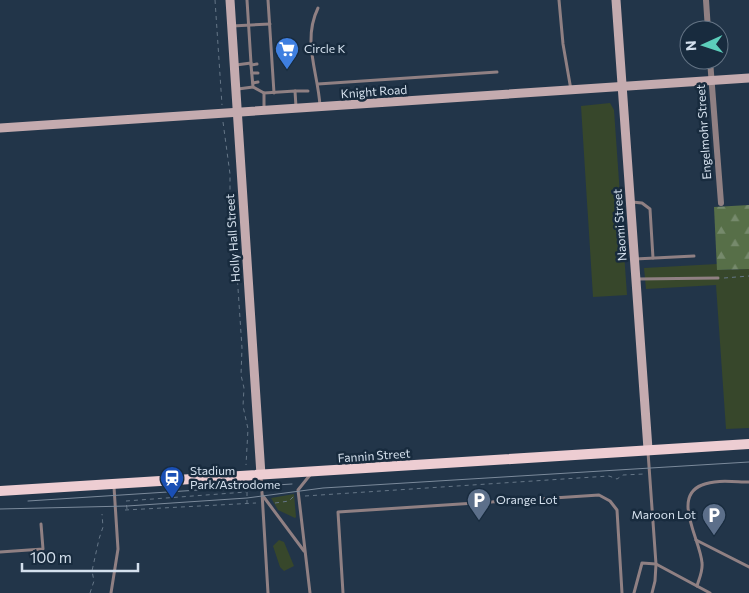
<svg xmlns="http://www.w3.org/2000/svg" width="749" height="593" font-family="Commissioner,sans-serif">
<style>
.grass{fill:#37472b}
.forest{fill:url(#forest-firs)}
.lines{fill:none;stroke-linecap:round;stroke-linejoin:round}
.path{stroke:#657687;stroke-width:1;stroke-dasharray:4 4;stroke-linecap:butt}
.lane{stroke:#908083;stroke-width:3}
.street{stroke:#908083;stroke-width:6}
.secondary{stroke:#c4abaf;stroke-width:9}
.primary{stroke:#edcdd2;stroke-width:10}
.tram{stroke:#7b8a9b;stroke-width:1}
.labels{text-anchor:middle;stroke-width:5;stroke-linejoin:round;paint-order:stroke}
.poi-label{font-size:12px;fill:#d4e0ed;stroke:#182b3e;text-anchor:start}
.street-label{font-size:12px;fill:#d4e0ed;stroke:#182b3e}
</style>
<defs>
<pattern id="forest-firs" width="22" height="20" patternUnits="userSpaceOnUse" patternTransform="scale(1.25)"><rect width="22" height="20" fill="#576f48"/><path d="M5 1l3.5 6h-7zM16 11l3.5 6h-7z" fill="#768a6c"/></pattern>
</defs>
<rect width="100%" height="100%" fill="#223549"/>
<g class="grass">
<path d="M610,103L614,110L627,295L593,297L581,106Z"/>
<path d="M717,264L718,270L749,269V428L726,429L716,285L646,289L644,268Z"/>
<path d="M294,494L296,517L295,518L278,510L271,498Z"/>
<path d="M279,540L284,542L294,566L284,571L280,567L273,546Z"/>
</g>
<path class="forest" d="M749,205V269L717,270L714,207Z"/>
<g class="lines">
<g class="path">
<path d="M215,0L222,105"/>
<path d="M223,122L230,174V210L234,229L242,348L241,375L244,388L243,406L248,429L246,465"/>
<path d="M724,278L749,276"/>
<path d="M247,484V503"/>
<path d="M305,496L609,476L617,479L623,475L644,474"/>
<path d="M275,503L289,501L294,496"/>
<path d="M127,509L126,501L246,492"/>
<path d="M125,510L256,503"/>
<path d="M90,593L94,581L92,571L99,539L103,527L102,514"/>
</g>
<g class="lane">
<path d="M247,0L251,63"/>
<path d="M268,0L274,93"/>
<path d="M559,0L563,44L571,90"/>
<path d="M318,8C302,41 318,72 320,106"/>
<path d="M232,26L270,24"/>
<path d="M236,65L251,63V65L253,87L238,89"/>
<path d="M251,65L257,64"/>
<path d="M252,73H258"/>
<path d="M253,83L258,82"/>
<path d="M318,84L497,72"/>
<path d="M253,87L264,93"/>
<path d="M295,91H308"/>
<path d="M264,108V93L295,91L296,107"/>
<path d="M632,202L642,203L650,209L653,258"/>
<path d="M635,259L694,256"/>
<path d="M637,279L718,278"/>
<path d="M648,452L656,564L655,581L652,593"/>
<path d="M261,476L268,593"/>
<path d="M263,496L304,551"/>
<path d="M696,540L749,567"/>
<path d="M0,552L43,549L41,524"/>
<path d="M697,586C699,579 703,571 702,563C701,541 671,497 702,485C716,479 735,482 749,482"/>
<path d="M111,593L118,549L114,487"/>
<path d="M310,593L298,490L310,475"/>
<path d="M343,593L338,512L599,495L610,501L617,510L622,593"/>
<path d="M634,593L642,563L656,564L710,593"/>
</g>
<g class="street">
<path d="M706,0L708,30"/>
<path d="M710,60L721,203"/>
</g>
<g class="secondary">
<path d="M230,0L261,475"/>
<path d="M616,0L648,449"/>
<path d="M0,128L749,78"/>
</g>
<path class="primary" d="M0,491L749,444"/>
<g class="tram">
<path d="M28,501L292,484"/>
<path d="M0,509L127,506L247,498L323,488L749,462"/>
</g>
</g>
<defs>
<g id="supermarket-pin" transform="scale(1.25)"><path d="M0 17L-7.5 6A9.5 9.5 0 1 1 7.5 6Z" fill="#3f7fe0" stroke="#182b3e"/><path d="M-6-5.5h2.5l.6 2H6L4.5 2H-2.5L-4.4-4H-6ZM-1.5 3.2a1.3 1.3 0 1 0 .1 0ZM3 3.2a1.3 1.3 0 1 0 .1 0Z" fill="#fff"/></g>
<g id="station-pin" transform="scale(1.25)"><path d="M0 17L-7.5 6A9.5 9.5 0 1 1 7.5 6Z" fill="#1a4fb4" stroke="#182b3e"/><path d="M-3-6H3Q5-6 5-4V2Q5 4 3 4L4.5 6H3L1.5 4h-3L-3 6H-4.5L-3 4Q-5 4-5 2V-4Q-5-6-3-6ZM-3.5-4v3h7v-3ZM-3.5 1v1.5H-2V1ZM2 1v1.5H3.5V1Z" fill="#fff"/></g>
<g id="parking-pin" transform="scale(1.25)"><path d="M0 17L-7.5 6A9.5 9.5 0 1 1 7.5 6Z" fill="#5c6f8a" stroke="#182b3e"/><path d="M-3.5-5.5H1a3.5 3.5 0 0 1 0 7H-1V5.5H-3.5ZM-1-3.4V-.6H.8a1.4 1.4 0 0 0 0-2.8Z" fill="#fff"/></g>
</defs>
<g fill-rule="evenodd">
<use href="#supermarket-pin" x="287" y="49"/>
<use href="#station-pin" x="172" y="478"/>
<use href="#parking-pin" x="479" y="500"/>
<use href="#parking-pin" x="714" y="515"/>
</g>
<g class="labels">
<g class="poi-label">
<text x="304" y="53">Circle K</text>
<text x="190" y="475">Stadium<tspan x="190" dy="14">Park/Astrodome</tspan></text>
<text x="496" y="504">Orange Lot</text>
<text x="696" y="519" text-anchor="end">Maroon Lot</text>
</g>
<g class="street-label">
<text transform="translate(374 92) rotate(-4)" y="4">Knight Road</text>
<text transform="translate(704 132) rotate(-94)" y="4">Engelmohr Street</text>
<text transform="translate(620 225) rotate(-94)" y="4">Naomi Street</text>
<text transform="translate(233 238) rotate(-94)" y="4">Holly Hall Street</text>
<text transform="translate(374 456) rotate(-4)" y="4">Fannin Street</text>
</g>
</g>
<g transform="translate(704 45) rotate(267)"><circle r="24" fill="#182b3e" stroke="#637384"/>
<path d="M0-4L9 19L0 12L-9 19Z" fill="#5ccebb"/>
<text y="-8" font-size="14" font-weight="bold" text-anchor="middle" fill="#d4e0ed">N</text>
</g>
<path d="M22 563v8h116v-8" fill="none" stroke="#d4e0ed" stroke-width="2.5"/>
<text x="30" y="563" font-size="15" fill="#d4e0ed" stroke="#182b3e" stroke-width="4" paint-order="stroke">100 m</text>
</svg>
